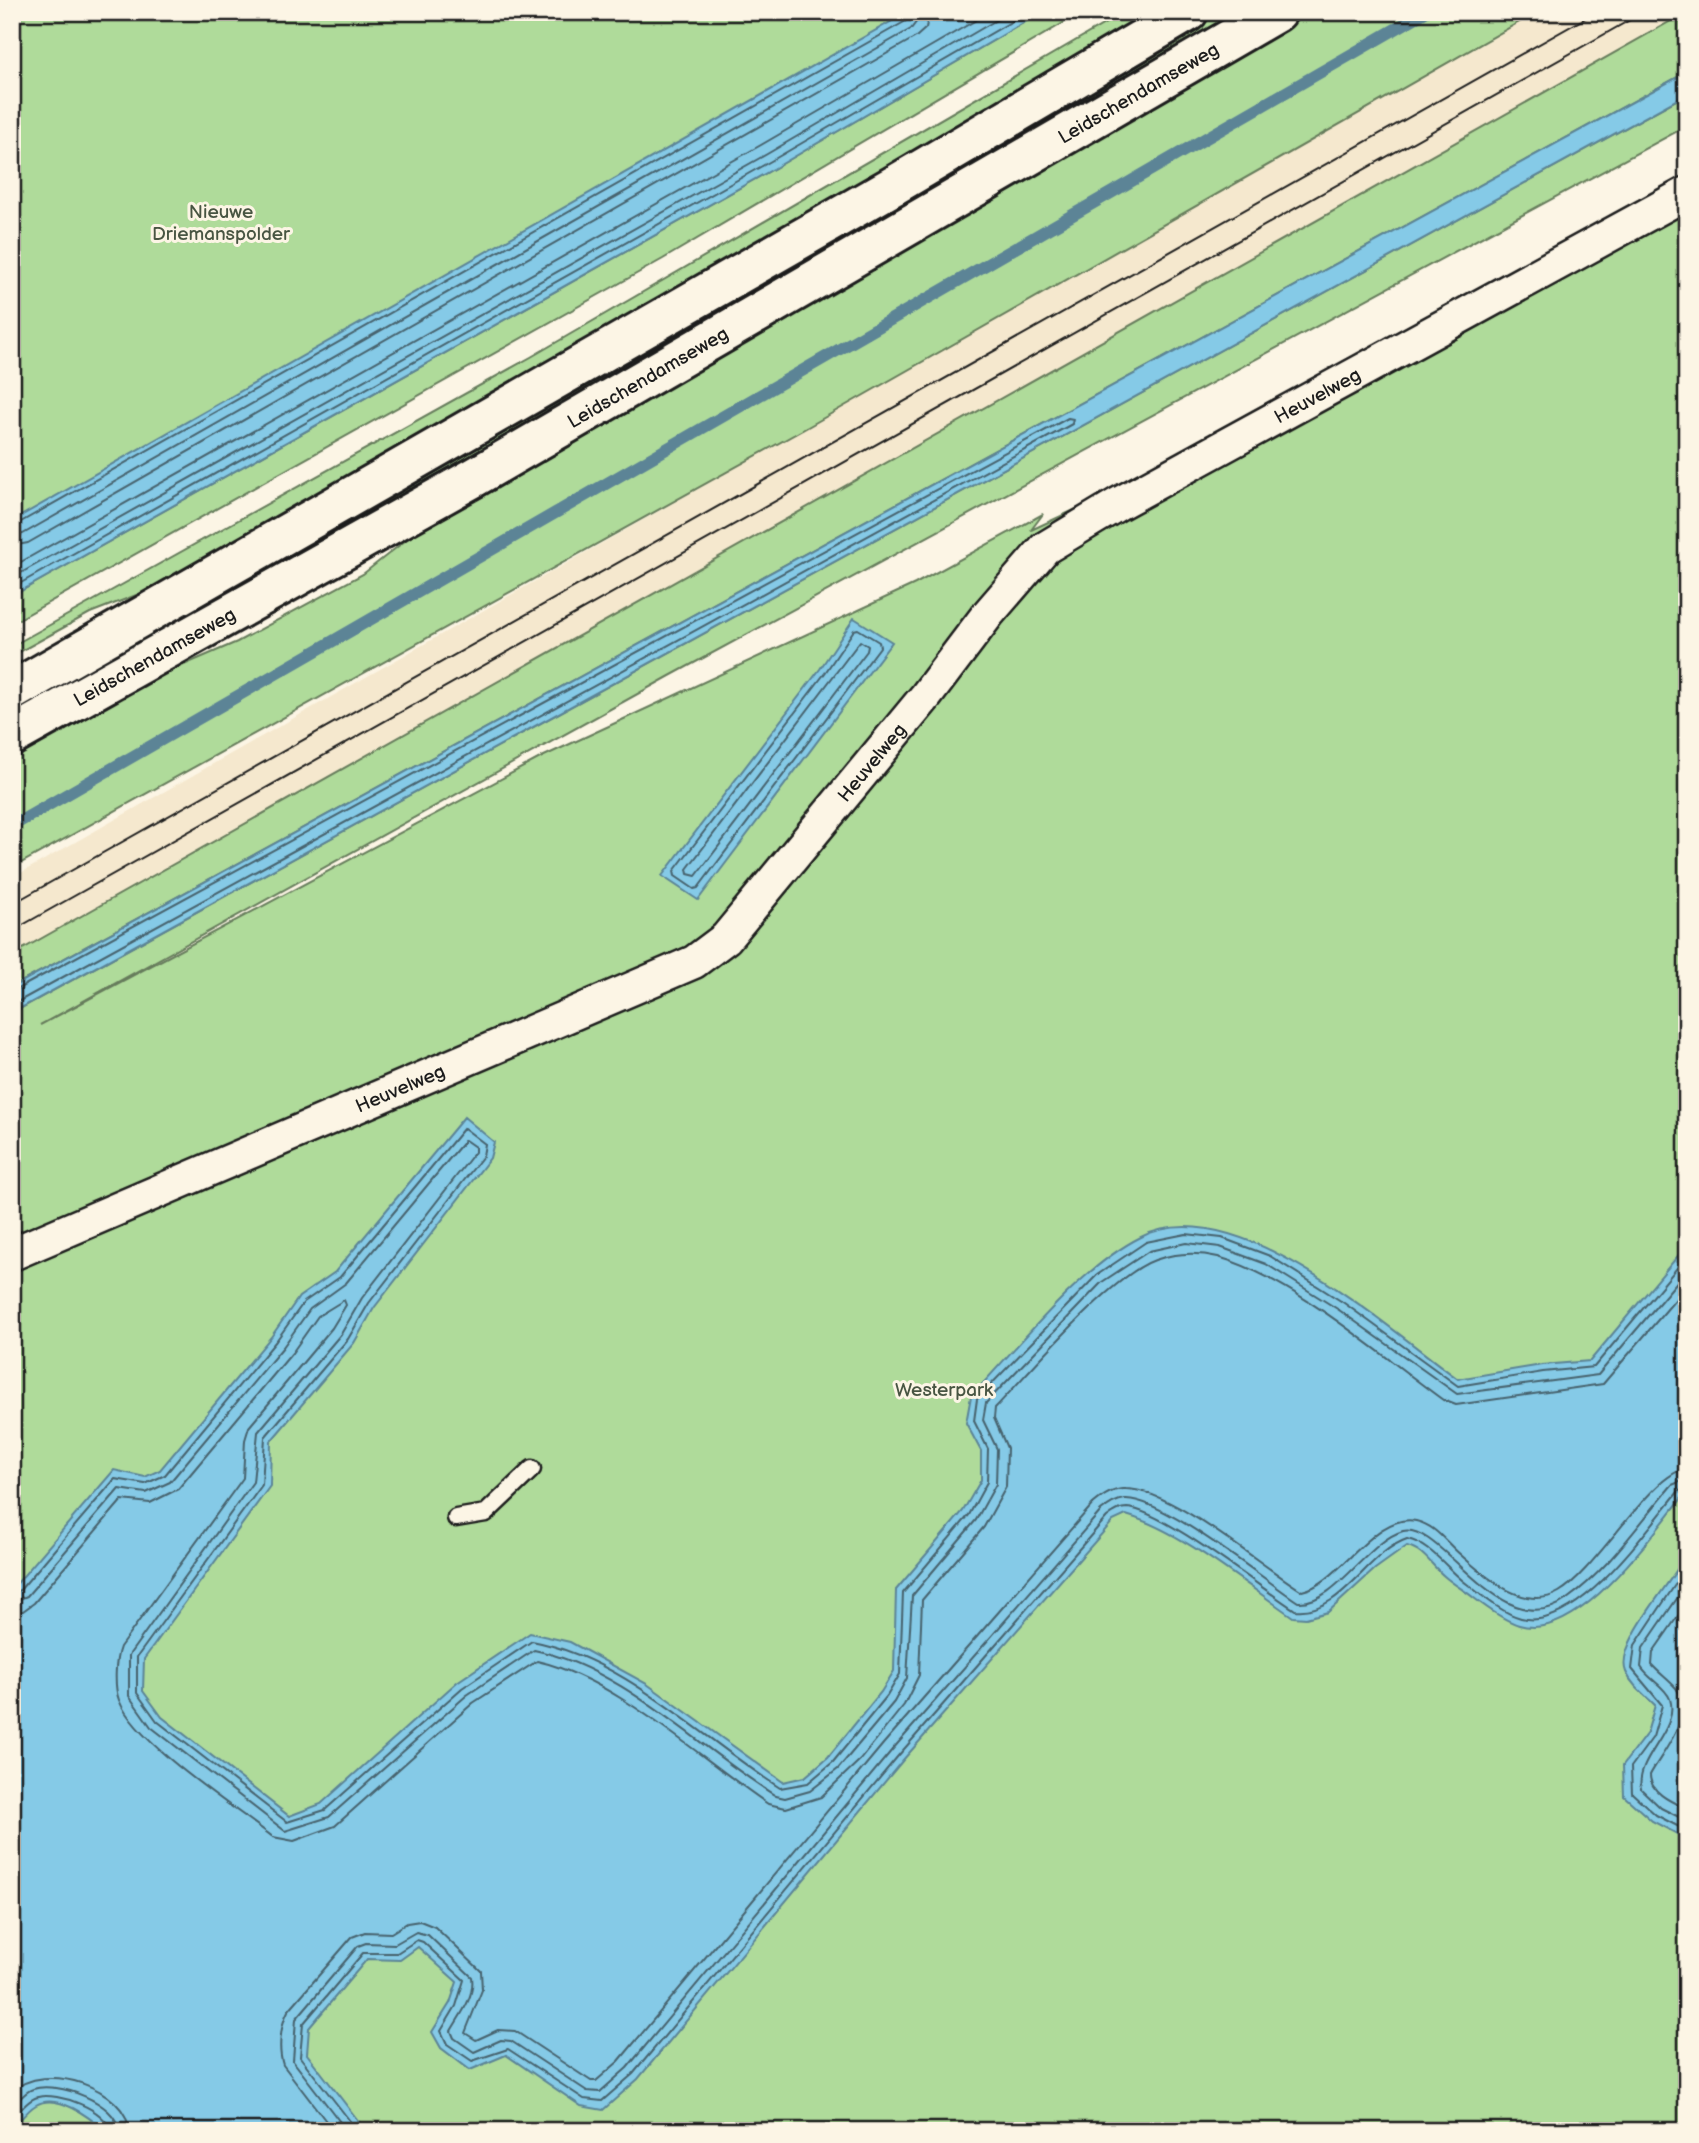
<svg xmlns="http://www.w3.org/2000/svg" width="1699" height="2143" font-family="'Balsamiq Sans',sans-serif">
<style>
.built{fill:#f5e8ce}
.green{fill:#afdb9a;stroke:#667c5b;stroke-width:2}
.water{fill:#85cae7;stroke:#5b8496;stroke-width:2}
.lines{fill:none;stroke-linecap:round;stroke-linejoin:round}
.shore{stroke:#46626d;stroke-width:2}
.stream{stroke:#5b8496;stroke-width:12}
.lane-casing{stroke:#1c1c1c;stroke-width:21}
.street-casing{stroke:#1c1c1c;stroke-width:37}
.secondary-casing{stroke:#1c1c1c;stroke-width:44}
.lane{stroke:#fcf5e5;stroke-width:16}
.street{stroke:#fcf5e5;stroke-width:32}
.secondary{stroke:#fcf5e5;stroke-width:38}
.tram{stroke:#1c1c1c;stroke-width:2}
.labels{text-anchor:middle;stroke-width:6;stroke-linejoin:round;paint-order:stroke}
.street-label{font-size:19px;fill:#1c1c1c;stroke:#fcf5e5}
.park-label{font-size:19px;fill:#485542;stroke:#fcf5e5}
</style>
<rect width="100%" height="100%" fill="#fcf5e5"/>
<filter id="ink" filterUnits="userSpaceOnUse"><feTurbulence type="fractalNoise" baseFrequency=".0143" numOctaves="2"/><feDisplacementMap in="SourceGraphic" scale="14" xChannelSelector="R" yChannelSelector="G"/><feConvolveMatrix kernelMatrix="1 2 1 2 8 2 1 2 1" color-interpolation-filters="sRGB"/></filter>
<g filter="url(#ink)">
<path class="built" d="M1538,12H1687L12,955V878Z"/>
<g class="green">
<path d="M12,12H1006L12,581Z"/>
<path d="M1042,12H1082L663,259L12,623V596L775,168Z"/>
<path d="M1125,12H1166L196,572L90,613L12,656V646L531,357Z"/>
<path d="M1215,12H1252L12,722V702L928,180Z"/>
<path d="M1294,12H1537L806,428L12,868V751L112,696L237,642L363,574L453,503Z"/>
<path d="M1687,12V72L12,987V955Z"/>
<path d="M1687,94V126L670,676L40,1025L542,757L915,584L1043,514L1031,530L1400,359L1687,205V2131H12V1013Z"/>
</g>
<g class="water">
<path d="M908,12H1042L775,168L12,596V521Z"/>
<path d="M1687,72V94L12,1013V987Z"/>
<path d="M854,618L892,642L698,900L662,876L820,669Z"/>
<path d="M464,1117L494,1142L490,1158L374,1308L354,1343L271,1441L270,1486L144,1659L143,1691L162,1717L289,1816L321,1804L457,1682L530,1633L570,1642L647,1684L783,1782L805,1777L828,1757L881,1692L894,1671L896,1590L963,1511L981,1480V1451L966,1423L971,1396C1019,1346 1079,1268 1141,1237C1235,1189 1386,1327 1458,1379L1542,1365L1590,1361L1687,1245V1492C1654,1531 1579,1644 1519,1625C1503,1620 1487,1608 1474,1598C1464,1590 1453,1584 1444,1576C1431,1565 1424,1550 1407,1546L1375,1569L1328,1612L1306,1618L1293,1617C1245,1584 1180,1530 1126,1515L1113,1521L903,1760L638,2079L603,2110L581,2106L506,2055L470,2070L441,2048L432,2032L450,2003L457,1982L418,1947L400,1960L367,1959L309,2028L307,2054L360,2123L354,2131H106C90,2118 58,2092 36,2105C27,2110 19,2122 12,2129V1589L114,1470L145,1477L160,1470L271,1337L299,1297L335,1272Z"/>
<path d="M1687,1553V1839L1652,1821L1624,1796L1623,1765L1647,1733L1655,1705C1645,1695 1632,1686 1626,1672C1614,1644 1674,1581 1687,1553Z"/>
</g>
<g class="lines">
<g class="shore">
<path d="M12,527L906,21L910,12"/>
<path d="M12,536L23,534L911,29L917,21L918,12"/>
<path d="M12,546L28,543L916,37L926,28L929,12"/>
<path d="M12,567L761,145L990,12"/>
<path d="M12,578L767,154L1010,12"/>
<path d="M12,588L771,161L1028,12"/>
<path d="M858,629L879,642L880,647L698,888L694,889L675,876L674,871L825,673L854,630Z"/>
<path d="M860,641L868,646L867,651L696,876L688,874L687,869Z"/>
<path d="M12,992L1068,418L1073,419L1072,424L12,1005"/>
<path d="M1687,1567L1635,1645L1632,1669L1662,1705L1653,1737L1631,1767L1632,1793L1656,1815L1687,1831"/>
<path d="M1687,1584L1643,1648L1641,1667C1648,1679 1665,1686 1670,1699C1680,1730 1635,1758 1641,1789L1661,1808L1687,1821"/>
<path d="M12,1593L20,1590L115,1479L145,1484L165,1475L276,1341L304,1302L340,1277L464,1128L485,1144L483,1156L369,1303L348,1339L265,1437L262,1485L137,1657V1693L157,1721L287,1822L325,1810L462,1688L532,1641C626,1659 701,1738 780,1788L808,1783L833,1762L887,1696L900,1674L903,1593L969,1515L987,1482L988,1449L974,1421L977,1399L1097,1275L1146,1242L1186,1234L1222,1238L1270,1256L1344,1303L1458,1386L1543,1372L1594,1367L1687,1256"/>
<path d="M12,1602L27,1596L119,1489L146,1493L170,1482L283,1347L310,1309L346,1283L465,1140L475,1147V1152L362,1298L341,1334L258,1432L253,1482L129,1655V1696L151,1727L285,1831L329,1817L467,1695L534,1650C623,1668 700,1749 776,1796L785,1798L810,1791L838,1769L894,1702L907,1678L912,1596L976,1520L996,1484L997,1449L983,1420L986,1403L1102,1282L1149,1251L1186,1243L1220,1247L1266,1264L1339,1310L1457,1394L1598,1375L1687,1270"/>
<path d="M1687,1603L1653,1652L1652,1665C1659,1673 1669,1680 1676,1688C1696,1716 1662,1752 1650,1775C1650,1793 1672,1802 1687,1809"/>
<path d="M12,1612L23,1611L34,1603L122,1500L150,1503L178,1489L292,1353L318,1316L344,1300L346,1305L332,1328L249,1427L245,1440L243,1478L120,1647C115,1660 114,1687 119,1700C136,1744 234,1807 273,1837L294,1841L335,1826L473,1703L537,1661C616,1679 700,1758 768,1804L786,1808L821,1797L860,1760L904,1705L919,1675L922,1600L984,1527L1006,1487L1007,1448L994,1418L995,1408C1029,1372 1112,1275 1155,1260C1175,1253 1198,1252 1218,1257C1291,1277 1381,1355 1443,1400L1456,1405L1603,1384L1687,1286"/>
<path d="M12,2092C44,2059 128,2089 129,2131"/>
<path d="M12,2107C18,2101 25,2091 33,2089C57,2081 117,2102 119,2131"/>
<path d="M12,2119C19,2112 28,2099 38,2097C57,2092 107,2109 110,2131"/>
<path d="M330,2131L329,2125L283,2065C278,2050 280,2026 288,2011L352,1937L365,1932L391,1933L407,1923L420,1921L435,1927L481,1971L482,1990L465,2033L476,2040L498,2030L515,2031L591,2081H596L619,2061L884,1743L1093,1504C1101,1497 1114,1488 1126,1489C1172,1489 1261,1566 1302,1591C1340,1584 1374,1512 1416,1521C1437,1526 1446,1543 1462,1556C1487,1578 1525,1612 1559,1592C1596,1571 1653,1470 1687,1469"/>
<path d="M340,2131V2122L293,2061L296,2019L358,1946L366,1943L395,1944L416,1932L428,1935L472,1977C475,1997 460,2015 451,2031L454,2038L474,2052L501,2040L511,2041L587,2091L600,2092L627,2068L892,1750L1101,1511C1107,1506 1117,1500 1125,1499C1162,1497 1263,1579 1298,1602C1335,1605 1367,1541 1403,1531C1441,1521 1502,1647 1567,1599C1609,1569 1639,1523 1672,1485L1687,1479"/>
<path d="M349,2131L350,2121L300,2057L303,2024L363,1953H397L417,1940L423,1942L464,1980L456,2006L441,2031L447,2044L472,2061L508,2049L584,2099L602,2101L633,2074L898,1756L1107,1517C1112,1513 1120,1508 1127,1508C1161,1509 1262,1589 1295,1610C1342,1615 1366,1553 1407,1539C1431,1544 1448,1570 1467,1584C1483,1596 1502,1613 1521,1618C1577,1633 1647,1528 1679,1491L1687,1488"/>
</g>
<path class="stream" d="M12,826L1425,12"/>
<g class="lane-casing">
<path id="lane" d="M456,1518L486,1513L532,1469"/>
</g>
<g class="street-casing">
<g id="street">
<path id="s1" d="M12,1254L694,962L726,938L926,696L988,614L1045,548L1118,504L1687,193"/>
</g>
</g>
<g class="secondary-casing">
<g id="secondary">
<path d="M12,691L893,186L1188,12"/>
<path id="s2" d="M12,736L475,477L1277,12"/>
</g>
</g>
<use href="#lane" class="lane"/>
<use href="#street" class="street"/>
<use href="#secondary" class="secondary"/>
<g class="tram">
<path d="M12,904L1596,12"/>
<path d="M12,931L1644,12"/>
</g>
</g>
</g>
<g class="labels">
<g class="street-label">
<text dy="7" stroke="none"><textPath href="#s2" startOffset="1297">Leidschendamseweg</textPath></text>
<text dy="7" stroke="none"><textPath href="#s2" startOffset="730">Leidschendamseweg</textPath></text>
<text dy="7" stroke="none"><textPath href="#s1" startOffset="1598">Heuvelweg</textPath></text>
<text dy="7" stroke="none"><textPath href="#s2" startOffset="163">Leidschendamseweg</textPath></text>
<text dy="7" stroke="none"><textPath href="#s1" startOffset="1010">Heuvelweg</textPath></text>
<text dy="7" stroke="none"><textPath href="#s1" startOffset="422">Heuvelweg</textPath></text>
</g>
<g class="park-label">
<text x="221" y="218">Nieuwe<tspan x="221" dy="22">Driemanspolder</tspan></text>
<text x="944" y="1396">Westerpark</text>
</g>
</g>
<rect width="1699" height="2143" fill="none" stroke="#fcf5e5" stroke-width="42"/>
<rect x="21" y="21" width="1657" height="2101" fill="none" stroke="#1c1c1c" stroke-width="2.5" filter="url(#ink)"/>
</svg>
